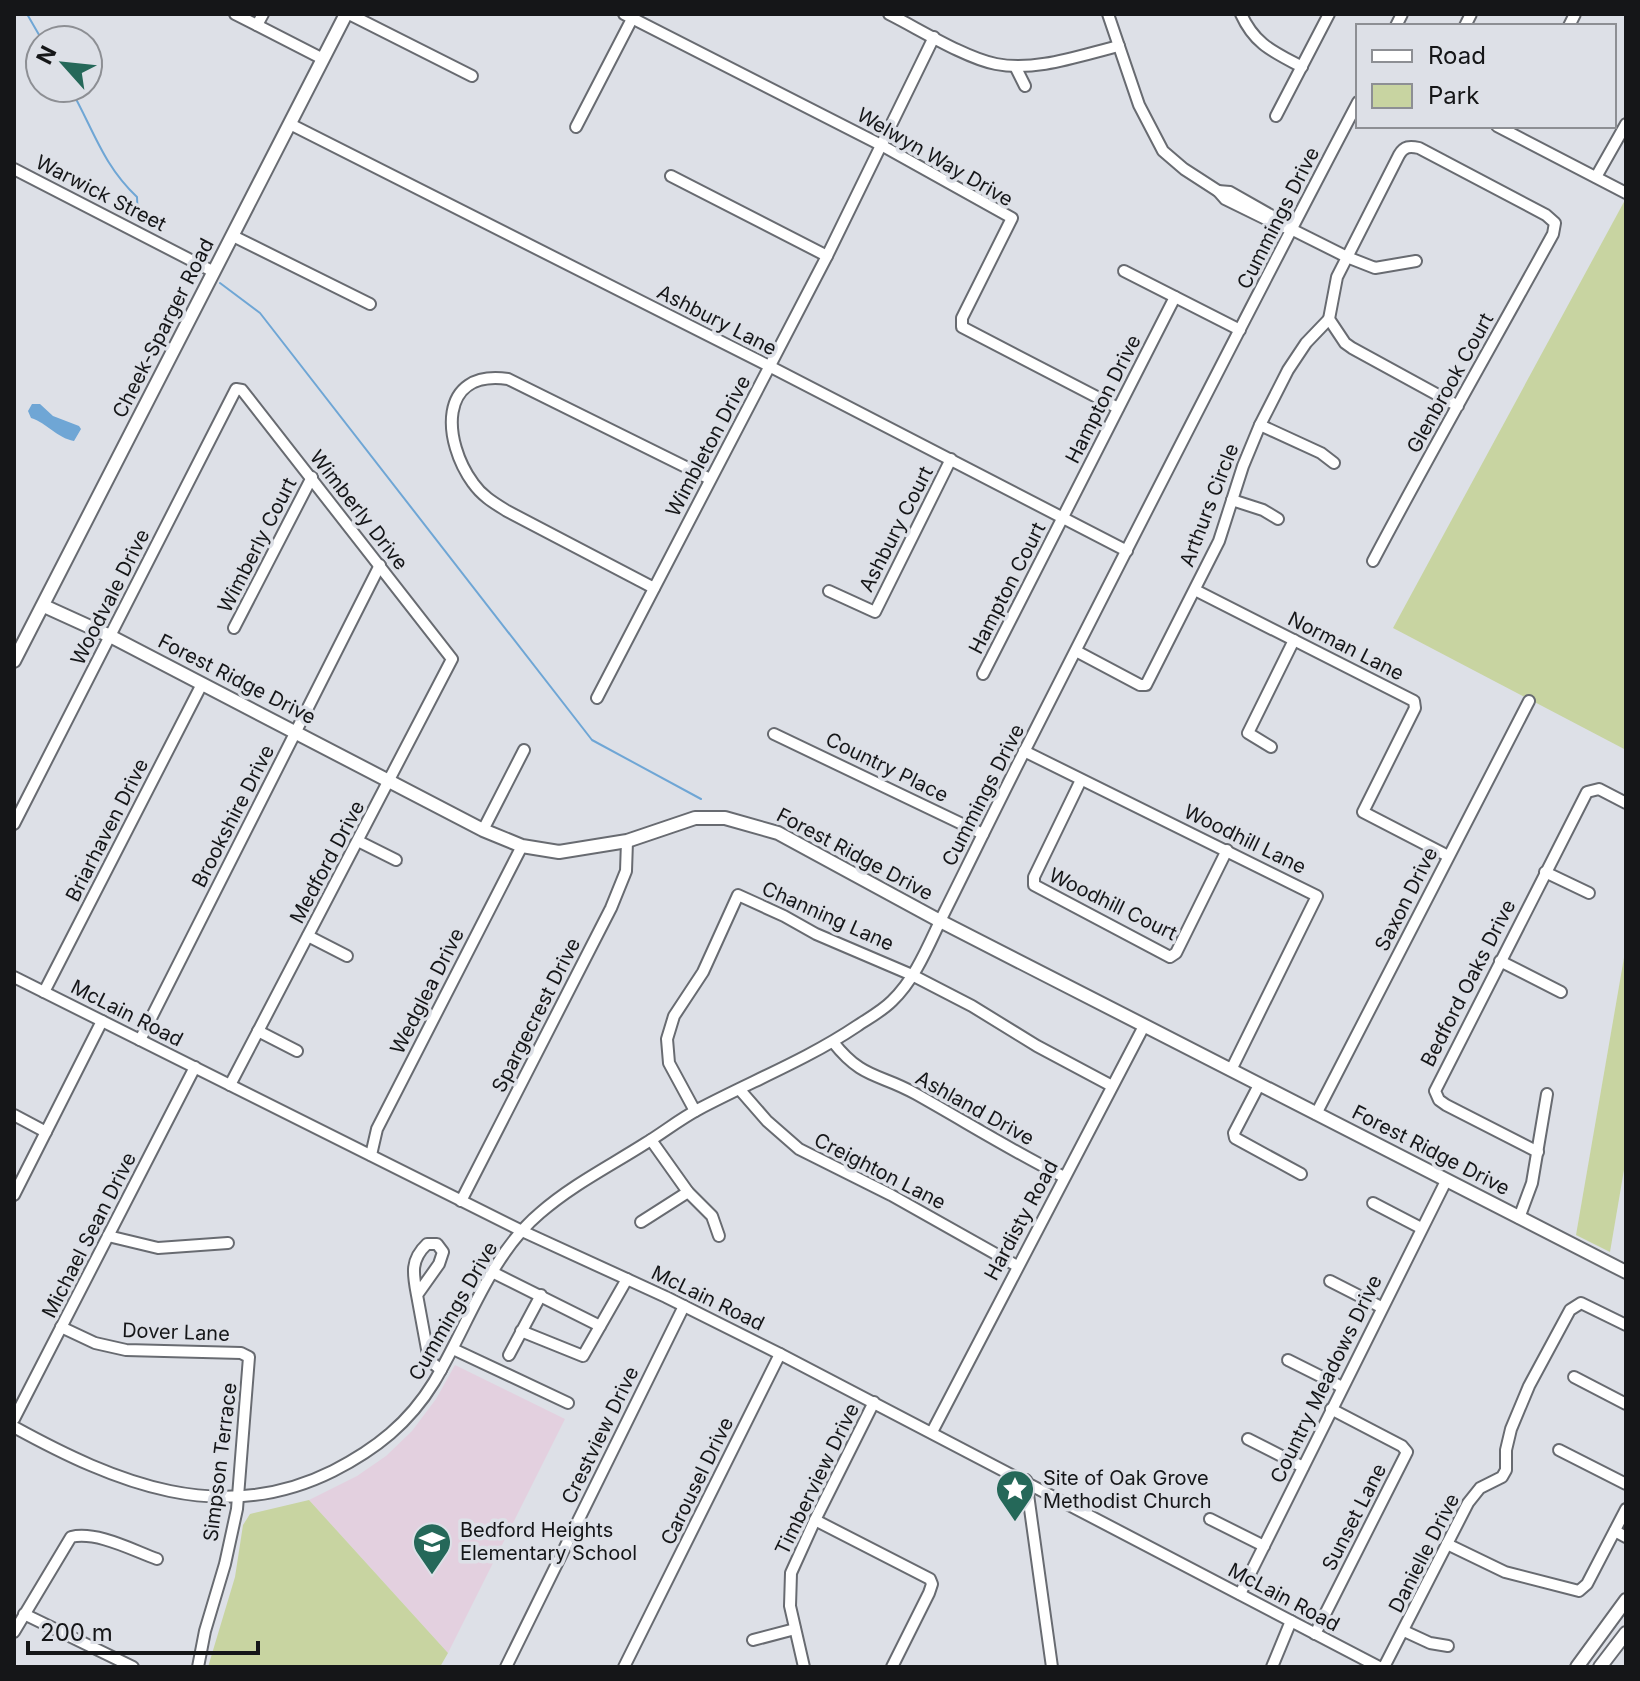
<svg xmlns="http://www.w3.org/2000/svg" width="1640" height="1681" font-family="Inter,sans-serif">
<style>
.education{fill:#e3d0df}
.green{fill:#c8d4a1}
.water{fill:#6fa6d5}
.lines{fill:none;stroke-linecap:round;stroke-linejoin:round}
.stream{stroke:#6fa6d5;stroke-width:2}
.minor-casing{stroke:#686b71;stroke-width:14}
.major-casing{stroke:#686b71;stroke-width:16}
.minor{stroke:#fff;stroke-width:10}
.major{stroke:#fff;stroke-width:12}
.labels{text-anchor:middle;stroke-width:7;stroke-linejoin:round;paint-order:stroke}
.street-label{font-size:20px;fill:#151618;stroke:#dde0e7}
.poi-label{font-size:20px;fill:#151618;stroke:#dde0e7;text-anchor:start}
</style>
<rect width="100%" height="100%" fill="#dde0e7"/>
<path class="education" d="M455,1365L565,1419L448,1653L309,1500L357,1476L386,1456L412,1431L436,1399Z"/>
<g class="green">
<path d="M1625,200L1626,201V750L1393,628Z"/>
<path d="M1626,946V1158L1610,1252L1576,1235Z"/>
<path d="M309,1500L448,1653L440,1667H208L235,1577L243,1525L250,1514Z"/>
</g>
<path class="water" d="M32,404H40L53,416L79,426L81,429L74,441C57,438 47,423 31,418L28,411Z"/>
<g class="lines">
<g class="stream">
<path d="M27,14L42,40"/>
<path d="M70,88C93,128 102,164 137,197L138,221"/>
<path d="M220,283L260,313L592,740L701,799"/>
</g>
<g class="minor-casing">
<g id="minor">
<path d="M235,14L323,59"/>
<path d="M349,14L472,76"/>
<path d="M624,14L881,145L1012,218L962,318V327L1118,408"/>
<path d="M889,14C919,29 965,58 996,64C1036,72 1081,55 1119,46"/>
<path d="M1108,14L1139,105L1163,151L1184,169L1218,191L1225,199L1280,226L1291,229L1347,257L1375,268L1416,261"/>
<path d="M1241,14C1255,45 1274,52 1302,67"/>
<path d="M257,25L263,14"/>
<path d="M1396,26L1402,14"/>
<path d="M1465,26L1471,14"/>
<path d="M1569,26L1575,14"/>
<path d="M1015,66L1025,86"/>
<path d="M1276,116L1329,14"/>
<path d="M290,124L769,366L1127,551"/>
<path d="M1497,126L1626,193"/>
<path d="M576,127L634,15"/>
<path d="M14,169L214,272"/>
<path d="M671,176L827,256"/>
<path d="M1596,177L1626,124"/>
<path d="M1218,191L1230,192L1288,225"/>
<path d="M233,236L370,304"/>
<path d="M1124,271L1240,330"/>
<path d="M1260,425L1321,453L1334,463"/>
<path d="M1232,500L1263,510L1278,519"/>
<path d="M1373,561C1431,451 1493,343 1553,234L1555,223L1546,215L1419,148C1410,146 1404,146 1399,155L1337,277L1329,319L1345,343L1352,348L1458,406"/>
<path d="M654,588L507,511C494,503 482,496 473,483C443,442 437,369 508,379L710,479"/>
<path d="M1195,590L1414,701L1415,708L1363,812L1448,856"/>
<path d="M829,591L875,612L951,459"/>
<path d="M234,628L312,477"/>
<path d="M1076,651L1140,685H1146L1219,541L1243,466L1260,425L1288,370L1306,343L1329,319"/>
<path d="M983,674L1175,297"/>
<path d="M597,698L827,256L934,37"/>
<path d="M774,734L983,834"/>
<path d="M1271,747L1248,733L1294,640"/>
<path d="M1024,751L1317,896L1231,1070"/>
<path d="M1081,780L1034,877V885L1170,957L1176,953L1227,850"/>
<path d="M14,824L236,389L242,390L452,659L230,1085"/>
<path d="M483,830L524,750"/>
<path d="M358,841L396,860"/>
<path d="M1545,872L1589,893"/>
<path d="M308,936L347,956"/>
<path d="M1500,961L1561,992"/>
<path d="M14,977L522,1231L666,1297L780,1354L1379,1667"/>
<path d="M44,992L202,684"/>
<path d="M258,1031L297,1051"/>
<path d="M140,1040L380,565"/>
<path d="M833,1042C863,1080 879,1073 916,1094C966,1122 1012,1151 1064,1177"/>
<path d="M1259,1085L1234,1133L1235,1138L1301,1174"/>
<path d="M740,1090L767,1121L799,1149L891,1195L1017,1266"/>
<path d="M695,1111L669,1063L667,1039L674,1016L703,972L738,895L784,916L816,934L912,975L972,1006L1037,1046L1112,1086"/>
<path d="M1316,1114L1529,701"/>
<path d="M14,1115L46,1132"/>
<path d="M651,1140L688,1192L712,1216L719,1236"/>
<path d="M1538,1152L1446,1105L1439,1100L1435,1091L1587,792L1599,789L1626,803"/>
<path d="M371,1155L377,1129L522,846"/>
<path d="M14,1195L102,1021"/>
<path d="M461,1201L611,908L626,871L627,841"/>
<path d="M1373,1203L1421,1228"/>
<path d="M1519,1218L1532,1183L1547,1094"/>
<path d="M641,1222L688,1192"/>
<path d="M108,1236L158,1248L228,1243"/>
<path d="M492,1272L600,1326"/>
<path d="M1330,1281L1381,1307"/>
<path d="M417,1295C413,1274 410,1260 427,1244H437L443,1252L439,1264L417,1295L429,1360L441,1370"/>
<path d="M61,1327L95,1343L126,1350L241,1353L249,1357L237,1509L225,1564L205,1631L198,1667"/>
<path d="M521,1331L583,1356L627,1279"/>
<path d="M453,1349L568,1403"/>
<path d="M509,1355L541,1295"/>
<path d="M1288,1360L1342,1387"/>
<path d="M1574,1377L1626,1404"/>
<path d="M14,1419L195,1067"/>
<path d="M14,1427C116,1483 221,1527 333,1471C376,1449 409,1423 434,1382C468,1326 489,1256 540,1213C572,1185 610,1166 646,1143C664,1132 680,1119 699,1109C752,1081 808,1059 857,1026C869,1018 882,1011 892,1001C917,977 930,941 945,911C972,857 998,803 1025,750C1135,533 1245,317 1358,102"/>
<path d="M932,1432L1144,1026"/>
<path d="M1248,1439L1303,1467"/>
<path d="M1559,1450L1626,1484"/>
<path d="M1026,1480L1052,1667"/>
<path d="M1210,1519L1264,1546"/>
<path d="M815,1520L930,1579L932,1584L929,1593L892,1667"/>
<path d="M1615,1531L1626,1537"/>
<path d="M1447,1544L1505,1572L1579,1591L1587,1584L1626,1509"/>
<path d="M1240,1594L1446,1181"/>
<path d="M24,1614L133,1667"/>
<path d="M1404,1631L1430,1643L1448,1646"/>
<path d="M14,1632L71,1537C97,1531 132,1550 157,1559"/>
<path d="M1315,1634L1407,1452L1402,1446L1331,1409"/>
<path d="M753,1640L795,1629"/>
<path d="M506,1667L684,1306"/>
<path d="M624,1667L780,1354"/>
<path d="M804,1667L790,1606L791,1573L815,1520L874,1402"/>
<path d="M1272,1667L1291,1621"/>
<path d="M1384,1667L1468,1503L1480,1488L1502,1477L1506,1470V1450L1511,1429L1529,1386L1570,1310L1581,1303L1626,1325"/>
</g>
</g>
<g class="major-casing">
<g id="major">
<path d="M44,606L110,636L483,830L522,846L559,852L627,841L695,818H725L778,833L940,921L1626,1272"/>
<path d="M14,661L346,14"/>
<path d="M1577,1667L1626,1600"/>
<path d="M1600,1667L1626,1633"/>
</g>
</g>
<use href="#minor" class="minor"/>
<use href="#major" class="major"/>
</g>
<defs>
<g id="sight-pin" transform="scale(2)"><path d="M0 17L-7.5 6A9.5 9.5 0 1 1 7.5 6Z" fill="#256859" stroke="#dde0e7"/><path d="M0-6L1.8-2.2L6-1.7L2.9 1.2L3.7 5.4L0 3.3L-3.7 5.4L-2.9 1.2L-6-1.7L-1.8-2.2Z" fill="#fff"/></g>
<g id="school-pin" transform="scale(2)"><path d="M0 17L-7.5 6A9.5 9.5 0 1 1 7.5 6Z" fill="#256859" stroke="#dde0e7"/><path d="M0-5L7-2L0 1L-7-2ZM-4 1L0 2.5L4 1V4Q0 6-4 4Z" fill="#fff"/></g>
</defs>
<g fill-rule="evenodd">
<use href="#sight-pin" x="1015" y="1489"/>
<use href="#school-pin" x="432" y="1542"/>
</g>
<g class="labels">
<g class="street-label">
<text transform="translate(935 157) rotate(30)" y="7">Welwyn Way Drive</text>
<text transform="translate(101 193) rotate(27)" y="7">Warwick Street</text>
<text transform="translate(1278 218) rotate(-63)" y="7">Cummings Drive</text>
<text transform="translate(717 320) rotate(27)" y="7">Ashbury Lane</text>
<text transform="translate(163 328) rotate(-63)" y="7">Cheek-Sparger Road</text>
<text transform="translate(1450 383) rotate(-61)" y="7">Glenbrook Court</text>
<text transform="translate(1103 399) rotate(-63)" y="7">Hampton Drive</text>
<text transform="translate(708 446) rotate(-62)" y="7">Wimbleton Drive</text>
<text transform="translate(1209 505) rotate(-69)" y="7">Arthurs Circle</text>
<text transform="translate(359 510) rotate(52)" y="7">Wimberly Drive</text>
<text transform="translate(896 529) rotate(-63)" y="7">Ashbury Court</text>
<text transform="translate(257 545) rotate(-63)" y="7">Wimberly Court</text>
<text transform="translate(1007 588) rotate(-63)" y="7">Hampton Court</text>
<text transform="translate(110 597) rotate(-63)" y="7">Woodvale Drive</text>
<text transform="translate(1346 646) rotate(27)" y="7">Norman Lane</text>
<text transform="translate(237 679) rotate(27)" y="7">Forest Ridge Drive</text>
<text transform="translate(887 767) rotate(26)" y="7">Country Place</text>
<text transform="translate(983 795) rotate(-63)" y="7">Cummings Drive</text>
<text transform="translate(233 816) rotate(-63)" y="7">Brookshire Drive</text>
<text transform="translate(107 830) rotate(-63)" y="7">Briarhaven Drive</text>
<text transform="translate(1245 839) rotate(26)" y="7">Woodhill Lane</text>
<text transform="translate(855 854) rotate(28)" y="7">Forest Ridge Drive</text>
<text transform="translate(327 862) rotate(-62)" y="7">Medford Drive</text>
<text transform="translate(1406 899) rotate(-63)" y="7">Saxon Drive</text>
<text transform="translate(1113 904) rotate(26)" y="7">Woodhill Court</text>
<text transform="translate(828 916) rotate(24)" y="7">Channing Lane</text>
<text transform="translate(1468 983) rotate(-63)" y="7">Bedford Oaks Drive</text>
<text transform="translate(427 991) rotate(-63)" y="7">Wedglea Drive</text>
<text transform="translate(127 1013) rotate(27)" y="7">McLain Road</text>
<text transform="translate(536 1015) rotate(-63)" y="7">Spargecrest Drive</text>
<text transform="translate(975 1108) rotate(29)" y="7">Ashland Drive</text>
<text transform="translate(1431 1150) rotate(27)" y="7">Forest Ridge Drive</text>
<text transform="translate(880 1171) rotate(27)" y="7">Creighton Lane</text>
<text transform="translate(1021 1220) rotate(-62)" y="7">Hardisty Road</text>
<text transform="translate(89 1235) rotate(-63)" y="7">Michael Sean Drive</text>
<text transform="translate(708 1298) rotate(26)" y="7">McLain Road</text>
<text transform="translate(453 1311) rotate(-60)" y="7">Cummings Drive</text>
<text transform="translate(176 1332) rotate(2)" y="7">Dover Lane</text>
<text transform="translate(1326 1379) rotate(-64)" y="7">Country Meadows Drive</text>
<text transform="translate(600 1435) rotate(-64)" y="7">Crestview Drive</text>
<text transform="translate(220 1462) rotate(-83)" y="7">Simpson Terrace</text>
<text transform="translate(817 1479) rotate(-64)" y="7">Timberview Drive</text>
<text transform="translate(697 1481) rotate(-64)" y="7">Carousel Drive</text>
<text transform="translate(1354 1517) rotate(-63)" y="7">Sunset Lane</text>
<text transform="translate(1424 1553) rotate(-63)" y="7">Danielle Drive</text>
<text transform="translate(1284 1597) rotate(28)" y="7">McLain Road</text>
</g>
<g class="poi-label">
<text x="1043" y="1485">Site of Oak Grove<tspan x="1043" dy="23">Methodist Church</tspan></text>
<text x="460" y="1537">Bedford Heights<tspan x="460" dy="23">Elementary School</tspan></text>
</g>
</g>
<rect width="1640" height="1681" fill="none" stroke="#151618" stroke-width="32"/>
<rect x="1356" y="24" width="260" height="104" fill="#dde0e7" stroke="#8d8f94" stroke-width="2"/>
<rect x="1372" y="50" width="40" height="12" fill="#ffffff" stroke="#8d8f94" stroke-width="2"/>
<text x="1428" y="64" font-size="24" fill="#151618">Road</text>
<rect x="1372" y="84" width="40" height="24" fill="#c8d4a1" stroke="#8d8f94" stroke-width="2"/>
<text x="1428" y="104" font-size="24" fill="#151618">Park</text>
<g transform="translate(64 64) rotate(297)"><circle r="38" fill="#dde0e7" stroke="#8d8f94" stroke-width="2"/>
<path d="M0-6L14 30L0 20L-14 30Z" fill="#256859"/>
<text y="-12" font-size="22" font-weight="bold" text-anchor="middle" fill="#151618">N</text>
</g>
<path d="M28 1641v12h230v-12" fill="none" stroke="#151618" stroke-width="4"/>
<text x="40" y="1641" font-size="24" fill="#151618" stroke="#dde0e7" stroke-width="6" paint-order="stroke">200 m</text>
</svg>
